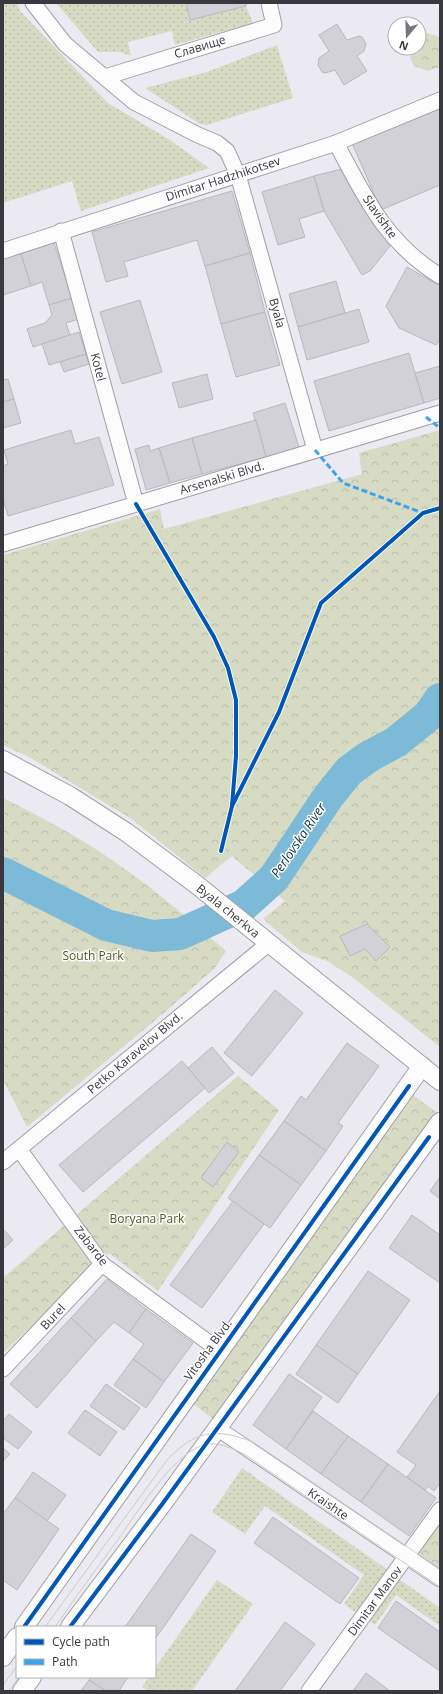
<svg xmlns="http://www.w3.org/2000/svg" width="443" height="1694" font-family="'Open Sans',sans-serif">
<style>
.grass{fill:url(#grass-dots)}
.park{fill:url(#park-crowns)}
.lines{fill:none;stroke-linecap:round;stroke-linejoin:round}
.river{stroke:#7cbad8;stroke-width:32}
.building{fill:#d2d1d7;stroke:#bab8bf}
.minor-casing{stroke:#a09fa6;stroke-width:17}
.tertiary-casing{stroke:#a09fa6;stroke-width:20}
.minor{stroke:#fcfcfd;stroke-width:15}
.tertiary{stroke:#fcfcfd;stroke-width:18}
.tram{stroke:#cbcacd;stroke-width:1}
.quiet{stroke:#3fa3ec;stroke-width:3;stroke-dasharray:6 3;stroke-linecap:butt}
.cycleway-casing{stroke:#fff;stroke-width:6}
.cycleway{stroke:#0057b8;stroke-width:4}
.labels{text-anchor:middle;stroke-width:3;stroke-linejoin:round;paint-order:stroke}
.street-label{font-size:12px;fill:#39383e;stroke:#fff}
.park-label{font-size:12px;fill:#515820;stroke:#fff}
.water-label{font-size:13px;font-style:italic;fill:#093343;stroke:#fff}
</style>
<defs>
<pattern id="grass-dots" width="8" height="8" patternUnits="userSpaceOnUse"><rect width="8" height="8" fill="#d7dbc4"/><path d="M2 2h.1M6 6h.1" fill="none" stroke="#b9bda9" stroke-width="1.8" stroke-linecap="round"/></pattern>
<pattern id="park-crowns" width="20" height="18" patternUnits="userSpaceOnUse"><rect width="20" height="18" fill="#d7dbc4"/><path d="M2 6a3 3 0 1 1 6 0M12 15a3 3 0 1 1 6 0" fill="none" stroke="#b9bda9"/></pattern>
</defs>
<rect width="100%" height="100%" fill="#ebeaf2"/>
<g class="grass">
<path d="M3,3H17L20,11L108,103L170,140L209,168L81,211L72,181L3,203Z"/>
<path d="M56,3H186L190,20L246,6L253,23L175,45L172,31L128,42L131,56L120,52H98Z"/>
<path d="M277,45L293,98L207,125L200,124L145,88L207,72Z"/>
<path d="M242,1468L388,1570L358,1614L344,1604L364,1575L265,1506L245,1534L212,1512Z"/>
<path d="M399,1579L440,1608V1626L396,1595L375,1625L369,1621Z"/>
<path d="M217,1580L253,1604L192,1691H149L142,1687L149,1677H155V1668Z"/>
</g>
<g class="park">
<path d="M427,33L440,37V67L427,71L414,66L411,60L409,48H419V35Z"/>
<path d="M440,430V1047L352,977L329,962L302,952L263,919L285,901L232,856L205,878L133,820L29,757L3,745V555L160,509L164,529L362,474L359,453Z"/>
<path d="M3,798C39,816 76,835 109,858C151,886 188,918 226,951L215,968L171,1007L27,1127L3,1080Z"/>
<path d="M238,1076L279,1110L158,1291L109,1253L3,1353V1278Z"/>
<path d="M413,1095L439,1114L213,1419L191,1402Z"/>
<path d="M440,1510V1569L412,1549Z"/>
</g>
<g class="lines">
<path class="river" d="M3,873L106,925L152,936L180,934L244,905L274,878L328,797L349,771L368,757L396,742L428,716L440,699"/>
</g>
<g class="building">
<path d="M186,3H246V6L190,20Z"/>
<path d="M337,24L347,40L359,36L362,37L366,44L364,51L357,56L367,71L344,85L335,70L325,73L322,72L318,65L319,58L329,51L319,35Z"/>
<path d="M440,108V185L381,210L352,143Z"/>
<path d="M341,169L390,246L370,271L362,275L324,211L314,176Z"/>
<path d="M314,176L324,211L299,219L305,237L278,245L262,192Z"/>
<path d="M232,191L250,253L205,266L197,240L124,262L128,276L106,282L92,232Z"/>
<path d="M53,240L72,298L49,305L42,282L31,286L20,251Z"/>
<path d="M20,251L31,286L3,295V257Z"/>
<path d="M250,253L265,312L221,324L205,266Z"/>
<path d="M407,267L440,286V339L436,345L399,328L386,306Z"/>
<path d="M336,281L345,313L298,327L289,294Z"/>
<path d="M72,298L79,319L66,323L70,335L33,347L27,329L45,323L52,315L49,305Z"/>
<path d="M140,300L162,372L122,384L100,312Z"/>
<path d="M359,309L369,342L307,360L298,327Z"/>
<path d="M265,312L280,365L236,377L221,324Z"/>
<path d="M79,332L86,354L49,365L42,344Z"/>
<path d="M409,353L424,403L329,431L314,381Z"/>
<path d="M86,354L89,364L64,372L60,362Z"/>
<path d="M440,366V398L424,403L415,373Z"/>
<path d="M207,374L213,399L179,408L172,383Z"/>
<path d="M8,379L14,399L3,402V380Z"/>
<path d="M14,399L21,423L3,428V402Z"/>
<path d="M285,403L299,447L266,457L253,413Z"/>
<path d="M256,420L266,457L202,474L192,438Z"/>
<path d="M71,430L75,444L99,437L114,485L8,516L3,499V466L8,464L4,450Z"/>
<path d="M192,438L202,474L170,483L159,448Z"/>
<path d="M149,445L150,451L159,448L170,483L146,490L135,449Z"/>
<path d="M367,924L390,947L376,961L365,949L350,956L340,936Z"/>
<path d="M275,990L303,1013L252,1076L224,1053Z"/>
<path d="M347,1043L379,1066L338,1123L343,1126L326,1151L284,1121L301,1096L306,1100Z"/>
<path d="M212,1047L234,1073L209,1093L188,1068Z"/>
<path d="M182,1061L205,1088L83,1192L59,1165Z"/>
<path d="M284,1121L326,1151L301,1185L259,1155Z"/>
<path d="M227,1142L239,1152L213,1187L201,1178Z"/>
<path d="M259,1155L301,1185L270,1228L228,1198Z"/>
<path d="M440,1177V1199L430,1191Z"/>
<path d="M233,1201L264,1224L202,1308L170,1285Z"/>
<path d="M412,1215L440,1235V1283L389,1248Z"/>
<path d="M3,1229L13,1240L3,1249Z"/>
<path d="M368,1271L410,1300L358,1374L316,1345Z"/>
<path d="M107,1279L146,1309L129,1333L114,1322L96,1341L71,1318Z"/>
<path d="M146,1309L193,1343L164,1382L133,1359L144,1344L129,1333Z"/>
<path d="M71,1318L96,1341L37,1408L10,1384Z"/>
<path d="M316,1345L358,1374L338,1403L296,1374Z"/>
<path d="M133,1359L164,1382L146,1408L114,1385Z"/>
<path d="M289,1374L322,1397L286,1449L253,1425Z"/>
<path d="M106,1384L140,1408L124,1430L90,1406Z"/>
<path d="M440,1391V1483L434,1491L428,1486L425,1490L407,1477L416,1465L397,1452Z"/>
<path d="M85,1410L117,1432L100,1456L68,1433Z"/>
<path d="M313,1411L348,1436L321,1474L286,1449Z"/>
<path d="M9,1414L32,1432L18,1449L3,1438V1421Z"/>
<path d="M348,1436L388,1464L361,1502L321,1474Z"/>
<path d="M3,1448L10,1454L3,1461Z"/>
<path d="M388,1464L436,1498L409,1536L361,1502Z"/>
<path d="M33,1472L66,1495L47,1521L15,1498Z"/>
<path d="M15,1498L59,1529L17,1590L3,1580V1514Z"/>
<path d="M273,1517L359,1578L340,1604L254,1543Z"/>
<path d="M191,1534L216,1551L163,1628L155,1639V1627H125Z"/>
<path d="M396,1601L440,1632V1671L378,1628Z"/>
<path d="M285,1622L315,1644L297,1668L280,1691H235Z"/>
<path d="M366,1673L390,1691H353Z"/>
<path d="M91,1677H128L119,1691H106L89,1680Z"/>
<path d="M89,1680L106,1691H81Z"/>
</g>
<g class="lines">
<g class="minor-casing">
<g id="minor">
<path d="M33,3L65,44L134,102L198,135L217,143L227,151L238,175L315,450"/>
<path d="M105,77L274,25L269,3"/>
<path d="M336,143C365,197 385,242 440,276"/>
<path d="M61,231L136,504"/>
<path d="M3,251L336,143L440,100"/>
<path d="M3,544L440,413"/>
<path d="M19,1149L102,1264L220,1351"/>
<path d="M3,1162L268,944"/>
<path d="M3,1369L102,1264"/>
<path d="M217,1428L440,1579"/>
<path d="M309,1691L440,1510"/>
</g>
</g>
<g class="tertiary-casing">
<g id="tertiary">
<path d="M3,760L70,796L126,832L197,885L440,1081"/>
<path d="M24,1627L422,1066"/>
<path d="M70,1627L163,1503L440,1122"/>
<path d="M3,1657L17,1637"/>
<path d="M22,1691L32,1677"/>
</g>
</g>
<use href="#minor" class="minor"/>
<use href="#tertiary" class="tertiary"/>
<g class="tram">
<path d="M45,1627L167,1460C195,1431 214,1427 253,1442L440,1569"/>
<path d="M55,1627C75,1598 96,1569 117,1541C137,1513 171,1456 203,1445C217,1441 232,1448 244,1454L440,1587"/>
<path d="M3,1685L17,1666"/>
<path d="M9,1691L19,1677"/>
</g>
<g class="quiet">
<path d="M426,417L440,428"/>
<path d="M315,450L343,483L423,513"/>
</g>
<g class="cycleway-casing">
<g id="cycleway">
<path d="M136,504L214,637L228,668L236,700V756L232,806L221,851"/>
<path d="M232,806L279,712L321,603L423,513L440,508"/>
<path d="M24,1627L409,1086"/>
<path d="M70,1627L163,1503L429,1137"/>
</g>
</g>
<use href="#cycleway" class="cycleway"/>
</g>
<g class="labels">
<g class="street-label">
<text transform="translate(200 47) rotate(-17)" y="4">Славище</text>
<text transform="translate(223 179) rotate(-18)" y="4">Dimitar Hadzhikotsev</text>
<text transform="translate(380 217) rotate(55)" y="4">Slavishte</text>
<text transform="translate(277 313) rotate(74)" y="4">Byala</text>
<text transform="translate(98 367) rotate(75)" y="4">Kotel</text>
<text transform="translate(222 478) rotate(-17)" y="4">Arsenalski Blvd.</text>
<text transform="translate(228 911) rotate(39)" y="4">Byala cherkva</text>
<text transform="translate(135 1053) rotate(-40)" y="4">Petko Karavelov Blvd.</text>
<text transform="translate(91 1246) rotate(52)" y="4">Zabarde</text>
<text transform="translate(53 1317) rotate(-47)" y="4">Burel</text>
<text transform="translate(208 1350) rotate(-54)" y="4">Vitosha Blvd.</text>
<text transform="translate(328 1504) rotate(34)" y="4">Kraishte</text>
<text transform="translate(375 1601) rotate(-54)" y="4">Dimitar Manov</text>
</g>
<g class="park-label">
<text x="93" y="960">South Park</text>
<text x="147" y="1223">Boryana Park</text>
</g>
<g class="water-label">
<text transform="translate(298 840) rotate(-56)" y="5">Perlovska River</text>
</g>
</g>
<rect width="443" height="1694" fill="none" stroke="#39383e" stroke-width="8"/>
<rect x="16" y="1626" width="140" height="52" fill="#ffffff" stroke="#b0afb2"/>
<rect x="24" y="1639" width="20" height="6" fill="#0057b8" stroke="#b0afb2"/>
<text x="52" y="1646" font-size="12" fill="#39383e">Cycle path</text>
<rect x="24" y="1659" width="20" height="6" fill="#3fa3ec" stroke="#b0afb2"/>
<text x="52" y="1666" font-size="12" fill="#39383e">Path</text>
<g transform="translate(407 36) rotate(199)"><circle r="19" fill="#ffffff" stroke="#b0afb2"/>
<path d="M0-3L7 15L0 10L-7 15Z" fill="#77767d"/>
<text y="-6" font-size="11" font-weight="bold" text-anchor="middle" fill="#39383e">N</text>
</g>
</svg>
